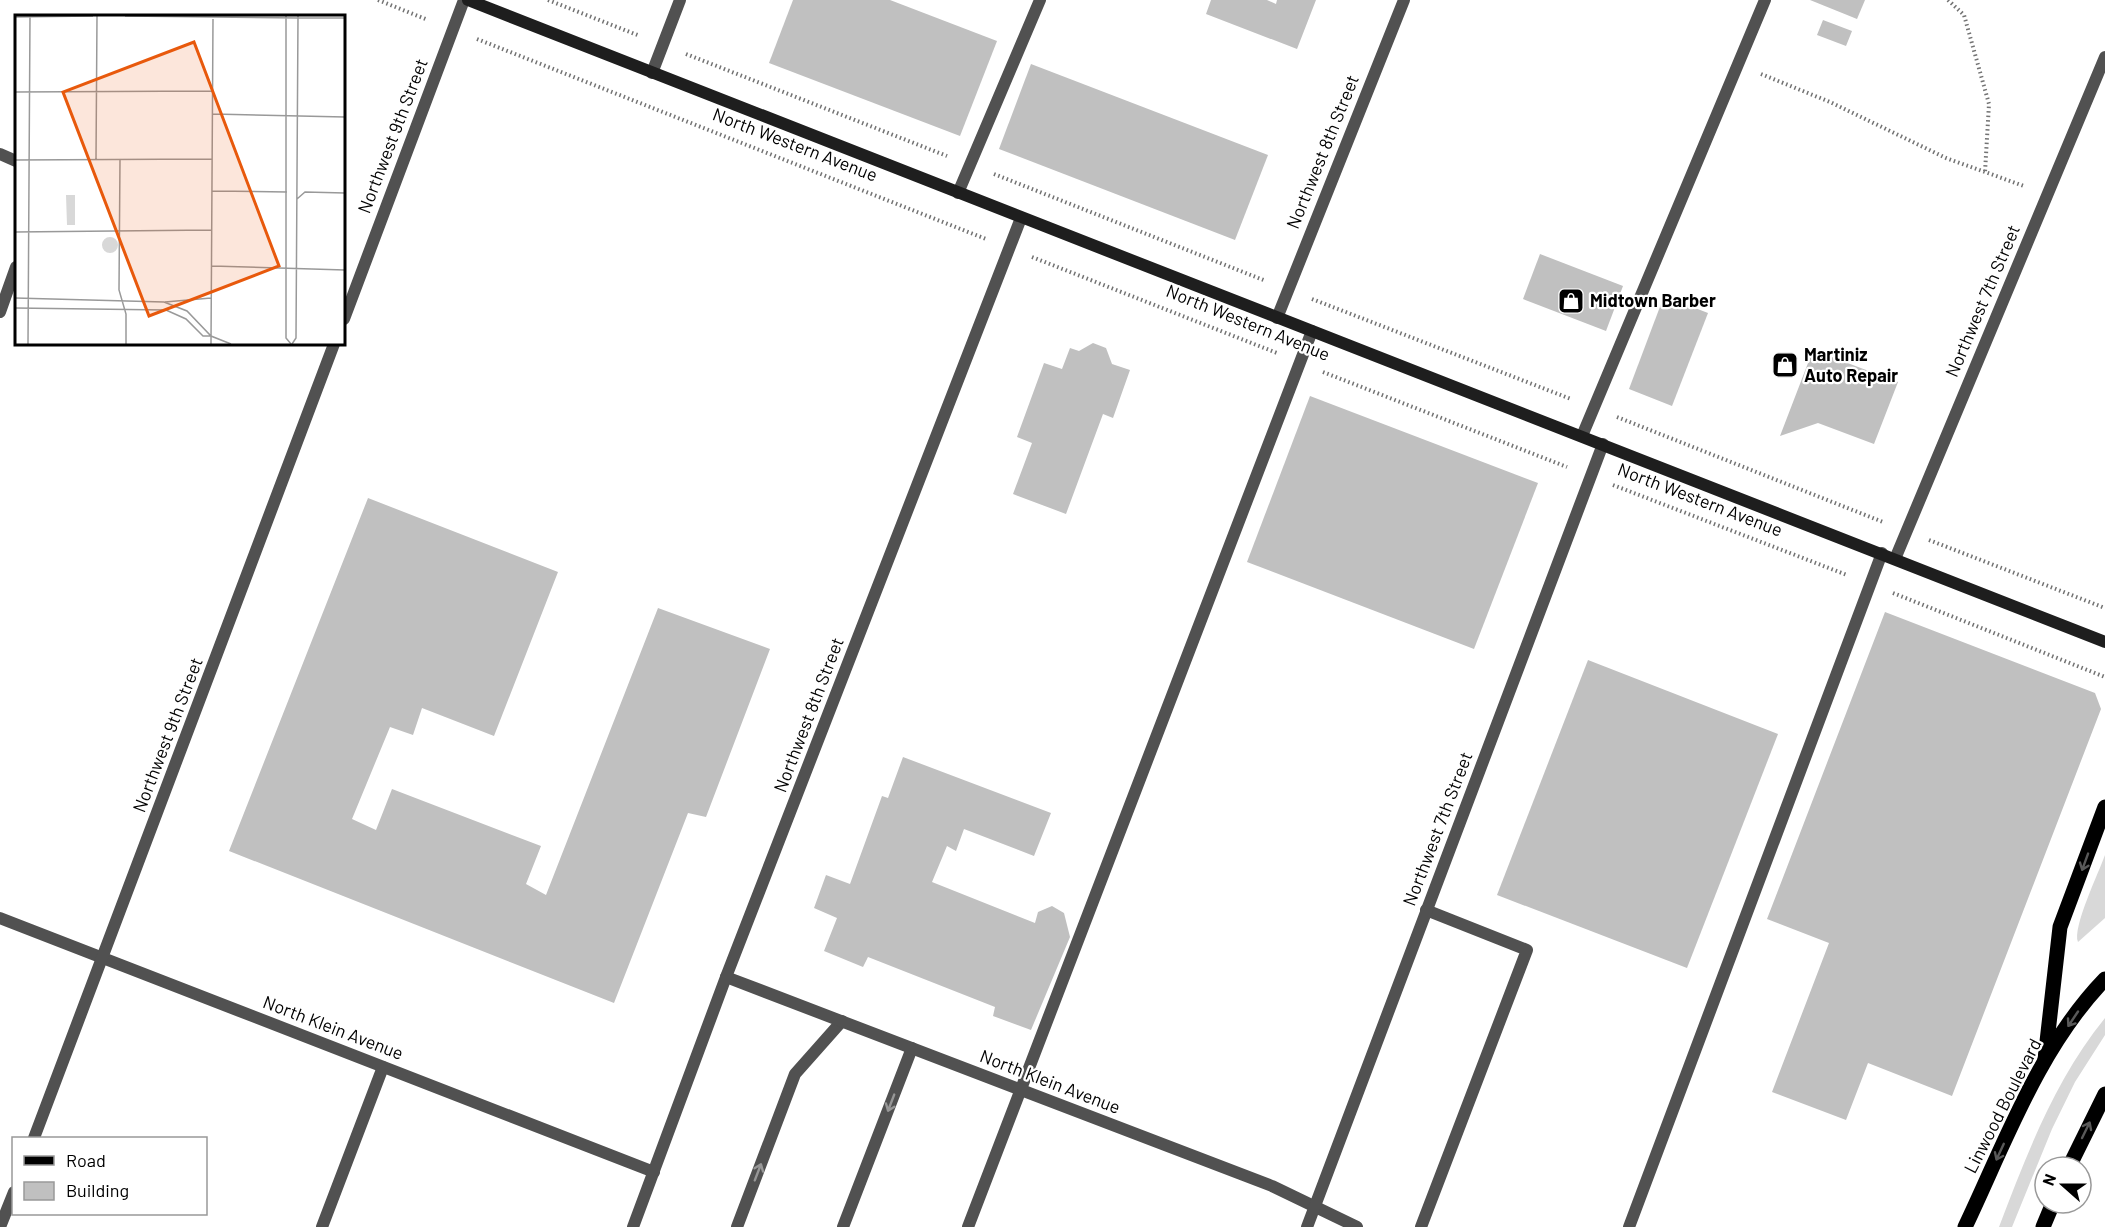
<svg xmlns="http://www.w3.org/2000/svg" width="2105" height="1227" font-family="Barlow,sans-serif">
<style>
.green{fill:#d8d8d8}
.building{fill:#c0c0c0}
.lines{fill:none;stroke-linecap:round;stroke-linejoin:round}
.path{stroke:#737373;stroke-width:4;stroke-dasharray:1.5 3;stroke-linecap:butt}
.service{stroke:#515151;stroke-width:12}
.minor{stroke:#515151;stroke-width:12}
.secondary{stroke:#1e1e1e;stroke-width:12}
.primary{stroke:#000;stroke-width:15}
.oneway{stroke:#595959}
.oneway2{stroke:#979797}
.labels{text-anchor:middle;stroke-width:4.5;stroke-linejoin:round;paint-order:stroke}
.street-label{font-size:18px;fill:#000;stroke:#fff}
.poi-label{font-size:18px;font-weight:bold;fill:#000;stroke:#fff;text-anchor:start}
.inset-road{fill:none;stroke:#999;stroke-width:1.5}
.view{fill:#e8590c;fill-opacity:0.15;stroke:#e8590c;stroke-width:3}
.inset-edge{fill:none;stroke:#000;stroke-width:3}
</style>
<rect width="100%" height="100%" fill="#fff"/>
<g class="green">
<path d="M2105,855V918L2078,942C2072,928 2099,872 2105,855Z"/>
<path d="M2105,1018V1035L2075,1082L2052,1129L2012,1227H1999C2027,1154 2055,1079 2105,1018Z"/>
</g>
<g class="building">
<path d="M793,0H890L997,41L960,136L769,63Z"/>
<path d="M1211,0H1267L1276,4L1277,0H1316L1297,49L1206,14Z"/>
<path d="M1810,0H1865L1857,19Z"/>
<path d="M1823,20L1852,31L1846,46L1817,35Z"/>
<path d="M1031,64L1268,155L1235,240L999,149Z"/>
<path d="M1540,254L1623,286L1606,331L1523,299Z"/>
<path d="M1664,296L1708,313L1672,406L1629,389Z"/>
<path d="M1093,343L1106,348L1112,364L1130,370L1113,418L1103,414L1066,514L1013,494L1032,443L1017,437L1044,363L1062,369L1070,348L1079,351Z"/>
<path d="M1813,350L1898,382L1874,444L1818,423L1780,436Z"/>
<path d="M1310,396L1538,483L1474,649L1247,562Z"/>
<path d="M368,498L558,572L494,736L422,708L413,735L390,727L352,819L376,830L392,789L541,846L526,884L546,895L658,608L770,649L706,817L688,813L614,1003L229,851Z"/>
<path d="M1885,612L2095,693L2101,709L1952,1096L1868,1063L1846,1120L1772,1092L1829,943L1767,919Z"/>
<path d="M1588,660L1778,734L1687,968L1497,895Z"/>
<path d="M903,757L1051,813L1034,856L964,829L956,851L947,846L932,882L1035,923L1038,912L1052,906L1064,913L1070,937L1031,1030L993,1016L995,1007L868,957L863,967L824,951L837,918L814,908L826,875L850,884L882,796L888,798Z"/>
</g>
<g class="lines">
<g class="path">
<path d="M378,0L428,20"/>
<path d="M548,0L640,36"/>
<path d="M1948,0L1964,15L1989,104L1985,172"/>
<path d="M477,39L986,239"/>
<path d="M686,54L947,156"/>
<path d="M1761,74L1830,102L1946,158L2024,186"/>
<path d="M994,174L1266,281"/>
<path d="M1032,257L1277,353"/>
<path d="M1312,299L1571,399"/>
<path d="M1323,372L1567,467"/>
<path d="M1617,417L1883,522"/>
<path d="M1613,485L1847,575"/>
<path d="M1929,540L2105,608"/>
<path d="M1893,593L2105,677"/>
</g>
<g class="service">
<path d="M0,154L16,161"/>
<path d="M958,193L1040,0"/>
<path d="M0,312L16,267"/>
<path d="M1582,436L1765,0"/>
<path d="M322,1227L383,1067"/>
<path d="M737,1227L795,1074L842,1021"/>
<path d="M843,1227L912,1048"/>
<path d="M968,1227L1312,331"/>
<path d="M1421,1227L1527,950L1426,910"/>
<path d="M1629,1227L1882,553"/>
</g>
<g class="minor">
<path d="M652,73L680,0"/>
<path d="M1277,318L1404,0"/>
<path d="M344,319L464,0"/>
<path d="M1895,559L2105,57"/>
<path d="M0,918L654,1172"/>
<path d="M726,977L1272,1186L1357,1227"/>
<path d="M34,1138L334,344"/>
<path d="M0,1227L14,1192"/>
<path d="M633,1227L726,977L1021,218"/>
<path d="M1307,1227L1603,444"/>
</g>
<path class="secondary" d="M468,0L2105,642"/>
<g class="primary">
<path d="M2045,1059L2060,927L2105,807"/>
<path d="M2069,1167L2105,1094"/>
<path d="M1965,1227C2005,1143 2039,1047 2105,979"/>
<path d="M2043,1227L2053,1203"/>
</g>
</g>
<defs><path id="oneway-shaft" d="M-6 0H5M1.5-3L5.5 0L1.5 3" fill="none" stroke-width="1.6" stroke-linecap="round" stroke-linejoin="round" transform="scale(1.5)"/></defs>
<g class="oneway">
<use href="#oneway-shaft" transform="translate(2085 862) rotate(110)"/>
<use href="#oneway-shaft" transform="translate(2073 1019) rotate(124)"/>
<use href="#oneway-shaft" transform="translate(2086 1130) rotate(-64)"/>
<use href="#oneway-shaft" transform="translate(2000 1152) rotate(115)"/>
</g>
<g class="oneway2">
<use href="#oneway-shaft" transform="translate(891 1103) rotate(111)"/>
<use href="#oneway-shaft" transform="translate(758 1172) rotate(-69)"/>
</g>
<defs>
<g id="shop-square" transform="scale(1.35)"><rect x="-9" y="-9" width="18" height="18" rx="4" fill="#000" stroke="#fff"/><path d="M-5-2.5h2.3a2.7 3.5 0 0 1 5.4 0H5L5.5 6h-11ZM-1.5-2.5h3a1.5 2.3 0 0 0-3 0Z" fill="#fff"/></g>
</defs>
<g fill-rule="evenodd">
<use href="#shop-square" x="1571" y="301"/>
<use href="#shop-square" x="1785" y="365"/>
</g>
<g class="labels">
<g class="street-label">
<text transform="translate(393 136) rotate(-69)" y="6">Northwest 9th Street</text>
<text transform="translate(795 145) rotate(21)" y="6">North Western Avenue</text>
<text transform="translate(1323 152) rotate(-68)" y="6">Northwest 8th Street</text>
<text transform="translate(1983 301) rotate(-67)" y="6">Northwest 7th Street</text>
<text transform="translate(1248 323) rotate(22)" y="6">North Western Avenue</text>
<text transform="translate(1700 500) rotate(21)" y="6">North Western Avenue</text>
<text transform="translate(809 715) rotate(-69)" y="6">Northwest 8th Street</text>
<text transform="translate(168 735) rotate(-69)" y="6">Northwest 9th Street</text>
<text transform="translate(1438 829) rotate(-69)" y="6">Northwest 7th Street</text>
<text transform="translate(333 1028) rotate(21)" y="6">North Klein Avenue</text>
<text transform="translate(1050 1082) rotate(21)" y="6">North Klein Avenue</text>
<text transform="translate(2003 1106) rotate(-63)" y="6">Linwood Boulevard</text>
</g>
<g class="poi-label">
<text x="1590" y="307">Midtown Barber</text>
<text x="1804" y="361">Martiniz<tspan x="1804" dy="21">Auto Repair</tspan></text>
</g>
</g>
<g transform="translate(15 15)">
<rect width="330" height="330" fill="#fff"/>
<path d="M51,180H60V210H52ZM87 230a8 8 0 1 1 16 0a8 8 0 1 1-16 0Z" fill="#d8d8d8"/>
<path class="inset-road" d="M110,1L283,3M271,1V323L276,329M0,2L78,1M283,3H330M0,77L198,76M198,99L330,102M81,144L82,1M105,144L104,275L111,299V329M0,145L197,144M197,176L272,177M282,184L290,177L330,178M0,217L197,215M197,251L330,255M0,283L149,287L172,296L196,321L216,329M150,287L196,283M0,293L151,295L171,304L188,321H196M13,329L15,1M196,329L198,4M277,329L281,323L283,1"/>
<path class="view" d="M179,27L264,251L134,301L48,77Z"/>
<rect width="330" height="330" class="inset-edge"/>
</g>
<rect x="12" y="1137" width="195" height="78" fill="#ffffff" stroke="#999999" stroke-width="1.5"/>
<rect x="24" y="1156" width="30" height="9" fill="#000000" stroke="#999999" stroke-width="1.5"/>
<text x="66" y="1167" font-size="18" fill="#000000">Road</text>
<rect x="24" y="1182" width="30" height="18" fill="#c0c0c0" stroke="#999999" stroke-width="1.5"/>
<text x="66" y="1197" font-size="18" fill="#000000">Building</text>
<g transform="translate(2063 1185) rotate(291)"><circle r="28" fill="#ffffff" stroke="#999999" stroke-width="1.5"/>
<path d="M0-4.5L10 22L0 15L-10 22Z" fill="#000000"/>
<text y="-9" font-size="16" font-weight="bold" text-anchor="middle" fill="#000000">N</text>
</g>
</svg>
